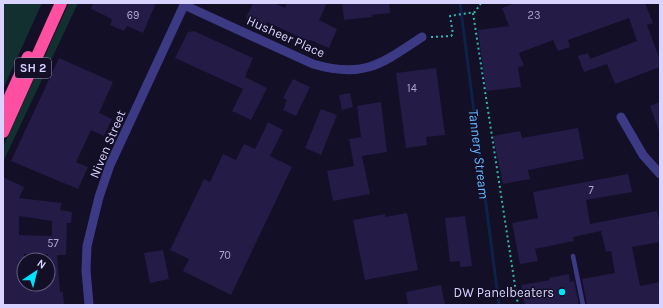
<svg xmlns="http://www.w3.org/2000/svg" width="663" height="308" font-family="Karla,sans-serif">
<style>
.green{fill:#12302f}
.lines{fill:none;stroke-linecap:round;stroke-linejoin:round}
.stream{stroke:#0c2248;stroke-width:3}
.building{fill:#241b47;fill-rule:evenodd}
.path{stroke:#2fb8b0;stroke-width:2;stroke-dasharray:2 3;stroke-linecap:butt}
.lane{stroke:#3d3a85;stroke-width:4.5}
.street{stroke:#3d3a85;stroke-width:9}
.highway{stroke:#ff4fa3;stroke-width:12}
.poi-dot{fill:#00e5ff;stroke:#130f26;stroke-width:1.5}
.labels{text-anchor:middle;stroke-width:3;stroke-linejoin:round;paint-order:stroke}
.number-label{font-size:11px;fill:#aca6d1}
.shield{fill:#130f26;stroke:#9e99be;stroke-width:1}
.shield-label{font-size:12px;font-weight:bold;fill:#d9d4ff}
.street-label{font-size:13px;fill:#d9d4ff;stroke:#130f26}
.poi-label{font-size:13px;fill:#d9d4ff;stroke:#130f26;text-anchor:end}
.water-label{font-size:14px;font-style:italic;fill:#62b6ff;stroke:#130f26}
</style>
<rect width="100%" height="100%" fill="#130f26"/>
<g class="green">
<path d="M3,3H42L3,89Z"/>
<path d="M69,3H78L3,162V147Z"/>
</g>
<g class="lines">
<path class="stream" d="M460,3L499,305"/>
</g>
<g class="building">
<path d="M93,3H156L143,33L127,26L124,31L110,25L112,19L91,9Z"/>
<path d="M253,3H274L285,8L287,3H327L319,20L337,29L329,48L310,40L309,41L293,34L267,22L266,26L246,18Z"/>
<path d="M342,3H389L390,13L372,15V17L344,20Z"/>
<path d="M515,3H645L653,23L647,25L660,60V67L615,84L607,64L584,72L578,56L588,53L590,59L637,41L629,18L568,40L570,47L558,51L553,40L519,53L524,66L518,67L521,87L486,91L478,30L509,26L502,8Z"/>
<path d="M194,31L253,58L245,77L267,88L251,120L232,111L243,89L175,58L188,32Z"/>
<path d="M59,58L113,82L99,113L112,119L104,136L91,130L76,162L88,167L78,189L11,161Z"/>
<path d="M436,68L445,135L426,137L427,145L406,148L396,73Z"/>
<path d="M293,79L310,87L296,116L283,110L287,100L283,98Z"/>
<path d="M350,93L353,107L342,110L339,95Z"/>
<path d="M381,102L387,152L362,156L370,194L333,201L327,171L354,166L349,139L361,137L357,106Z"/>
<path d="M660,102V131H659L650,106Z"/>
<path d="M321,109L337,115L321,155L305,148Z"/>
<path d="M268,122L283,130L270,156L292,167L231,295L183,271L189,259L170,250L204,179L210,182L223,154L236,160L244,144L255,149Z"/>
<path d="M578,128L584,159L528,170L530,179L503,184L493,136L520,131L522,138Z"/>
<path d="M628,174L632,192L586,200L590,224L657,211L660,224V242L632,247L640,286L660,282V305H587L582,279L615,273L611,251L606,252L601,231L573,237L574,241L535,249L538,261L520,264L512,223L538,218L533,192Z"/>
<path d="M3,177L24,187L19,198L62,203L60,210L72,212L71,223H67L66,255H57L60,292H63L64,305H3ZM19,216L52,221V236L19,235ZM24,254H48V284H24Z"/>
<path d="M407,213L418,270L365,280L353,220L385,214V217Z"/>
<path d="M465,216L472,266L460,267V261L450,262L445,218Z"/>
<path d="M163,250L169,279L150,283L144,253Z"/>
<path d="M569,274L570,282L574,281L579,305H525L521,285L550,280L549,278Z"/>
<path d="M441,285L445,305H408L406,292Z"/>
</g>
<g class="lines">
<g class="path">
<path d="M473,13L518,305"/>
<path d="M431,37L451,36L453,34L450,16L475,12L481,3"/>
</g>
<path class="lane" d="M573,256L583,305"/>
<g class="street">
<path d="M184,5L313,64C364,79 381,64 422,37"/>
<path d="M621,117L643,155L660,174"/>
<path d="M89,305L86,270L87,246L99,197L110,165L185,3"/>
</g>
<g class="highway">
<path d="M3,112L28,57"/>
<path d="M3,132L61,3"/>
</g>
</g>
<circle class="poi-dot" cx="562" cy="292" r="4"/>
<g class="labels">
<g class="number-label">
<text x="133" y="19">69</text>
<text x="534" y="19">23</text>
<text x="412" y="92">14</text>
<text x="591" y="194">7</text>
<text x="53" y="247">57</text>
<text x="225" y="259">70</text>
</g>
<rect class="shield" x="15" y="58" width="36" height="20" rx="3"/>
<g class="shield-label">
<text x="33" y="72">SH 2</text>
</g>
<g class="street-label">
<text transform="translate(286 36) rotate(24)" y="5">Husheer Place</text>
<text transform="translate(107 144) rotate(-67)" y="5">Niven Street</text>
</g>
<g class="poi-label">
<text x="554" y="297">DW Panelbeaters</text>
</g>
<g class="water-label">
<text transform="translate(479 154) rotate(83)" y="5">Tannery Stream</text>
</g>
</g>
<rect width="663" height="308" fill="none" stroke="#d9d4ff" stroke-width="8"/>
<g transform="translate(36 272) rotate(35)"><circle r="19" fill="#130f26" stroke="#625e7d"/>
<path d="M0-3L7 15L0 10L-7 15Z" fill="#00e5ff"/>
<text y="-6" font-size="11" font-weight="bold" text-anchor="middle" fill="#d9d4ff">N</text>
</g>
</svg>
